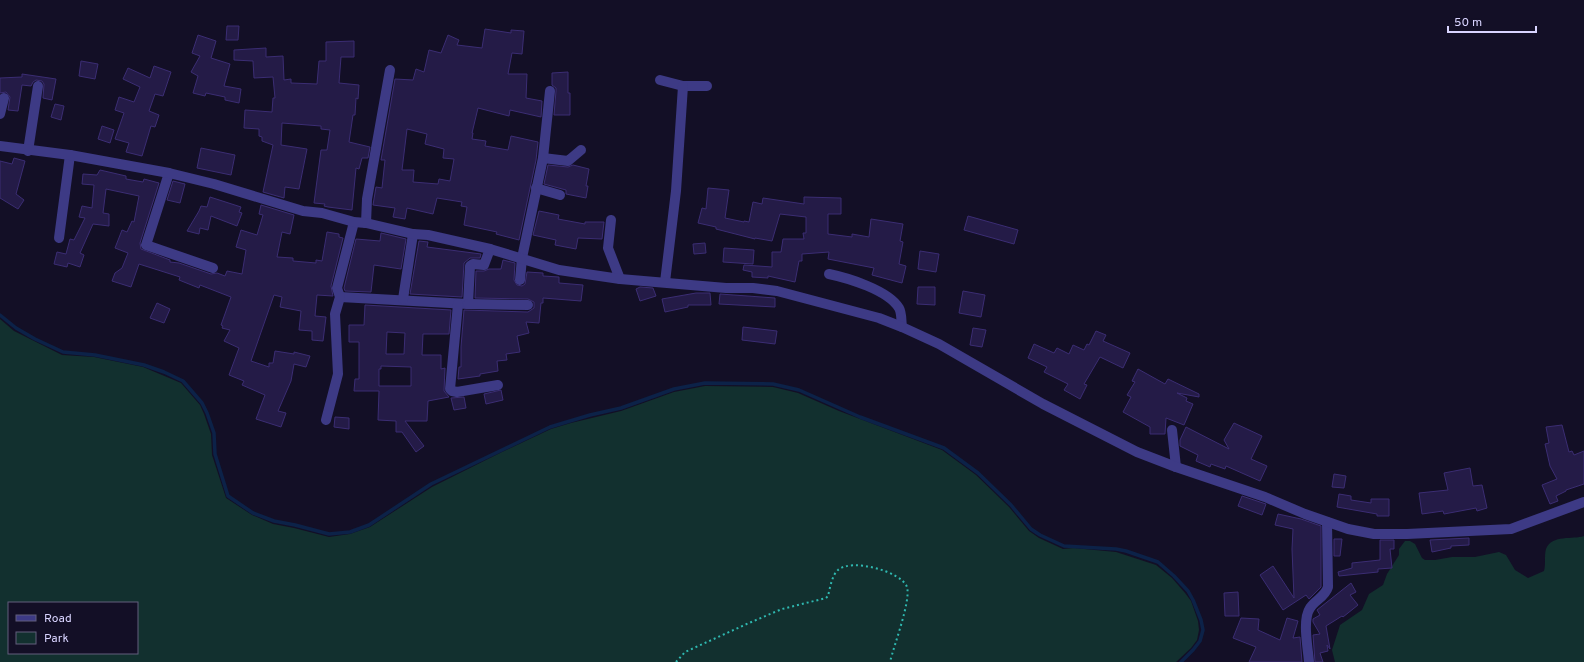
<svg xmlns="http://www.w3.org/2000/svg" width="1584" height="662" font-family="Overpass,sans-serif">
<style>
.green{fill:#12302f;fill-rule:evenodd}
.lines{fill:none;stroke-linecap:round;stroke-linejoin:round}
.stream{stroke:#0c2248;stroke-width:3.5}
.building{fill:#241b47;stroke:#3b2d73;fill-rule:evenodd}
.path{stroke:#2fb8b0;stroke-width:2;stroke-dasharray:2 3;stroke-linecap:butt}
.minor{stroke:#3d3a85;stroke-width:10}
.tertiary{stroke:#3d3a85;stroke-width:10}
</style>
<rect width="100%" height="100%" fill="#130f26"/>
<g class="green">
<path d="M0,319L14,331L62,355L94,357L143,367L181,383L200,405L204,414L211,434L212,455L226,498L252,515L273,524L294,528L329,537L350,534L370,527L432,487L502,452L551,429L571,423L621,411L674,392L705,386L773,387L798,393L839,411L942,450L976,475L1009,507L1029,531L1039,538L1063,549L1074,548L1116,552L1156,565L1172,578L1185,593L1191,601L1198,621L1199,630L1197,640L1191,648L1176,662H0ZM9,603H137V653H9Z"/>
<path d="M1584,536V662H1335L1332,650L1340,625L1362,610L1369,594L1383,585L1387,574L1399,555V549L1405,541H1410L1415,544L1422,558L1425,560H1435L1452,557H1475L1499,552L1506,555L1515,570L1528,578L1544,571C1546,564 1544,556 1546,549C1552,534 1573,540 1584,536Z"/>
</g>
<g class="lines">
<path class="stream" d="M0,315L16,328L35,339L63,352L95,355L144,365L164,372L183,381L202,403L207,413L214,433L215,454L228,496L253,513L274,521L295,525L329,534L350,532L369,525L431,484L550,427L590,415L621,408L674,389L705,383L773,384L799,390L860,417L944,448L978,473L1011,505L1031,529L1040,535L1064,546L1116,549L1126,551L1158,562L1174,576L1188,591L1193,600L1201,620L1203,630L1200,641L1193,650L1181,662"/>
</g>
<g class="building">
<path d="M227,26H239L238,40H226Z"/>
<path d="M485,29L511,33V30L524,31L522,54L512,53L508,74H527L526,98L542,101L541,117L510,110L509,116L478,108L472,133H473L472,139L486,141L485,146L508,150L511,136L538,142L536,160L519,240L496,234L497,232L464,225L467,207L461,206L462,202L437,198L433,214L407,208L405,219L393,217L395,208L373,205L376,187L382,188L385,160H381L395,79L413,80L416,69L424,72L429,50L441,53L448,35L459,40L457,45L482,48ZM407,129L427,134L425,144L444,149L443,158L454,159L450,181L439,179L438,184L413,182L414,170H402Z"/>
<path d="M198,35L216,41L211,58L230,64L224,86L241,89L239,103L225,100V97L206,93L205,96L193,93L198,76L191,72L200,56L192,53Z"/>
<path d="M354,41V57H341L339,83L359,85L358,99L356,98L355,115H353L349,142L370,147L368,158H362L359,169L356,168L352,210L328,207L324,206L325,204L314,203L321,150H327L330,130L321,129V126L282,123L281,145L307,149L299,189L285,187L284,198L263,192L273,145L262,141V137L259,136V129L244,128L245,110L272,112L273,98H275L273,77L254,78L253,61L234,60V50L266,48V57L283,56L284,80L291,79V83L317,84L319,61H326V42Z"/>
<path d="M81,61L98,64L95,79L79,76Z"/>
<path d="M154,66L171,72L163,96L155,94L149,111L159,115L155,127L151,126L142,156L126,152L129,143L115,139L124,113L115,110L119,97L134,102L140,87L123,79L128,68L150,78Z"/>
<path d="M568,72V93H570V115H554L556,91V88L552,85V73Z"/>
<path d="M22,74L56,79L52,100L43,98L44,84L42,81L36,80L33,82L31,86L22,85L18,111L8,110L10,97L6,92L0,93V78L22,77Z"/>
<path d="M55,104L64,106L61,120L51,117Z"/>
<path d="M102,126L114,130L110,143L98,139Z"/>
<path d="M201,148L235,155L231,175L197,168Z"/>
<path d="M14,158L25,161L16,194L24,200L18,209L0,198V161L12,164Z"/>
<path d="M548,165L568,167L573,165L589,169L586,186H588L586,198L566,194V190L544,184Z"/>
<path d="M100,170L126,176V179L143,182L144,179L159,183L140,243L141,249L170,260V262L179,263L211,274L217,273L225,276L227,271L242,274L246,250L236,247L241,230L257,235L263,215L259,214L261,205L294,215L290,234L282,232L277,257L293,258V261L316,263V260L322,261L327,232L339,234V237L343,238L331,286L333,296L317,295L315,316L326,317L323,341L312,340V331L299,330L301,311L280,307L282,297L274,295L251,361L269,367V363H273L275,351L294,354V352L310,356L306,367L294,364L291,381L278,411L286,413L281,427L256,419L265,395L242,385L244,381L229,375L239,348L224,341L230,330L222,328L223,326L221,325L231,297L200,285L199,288L179,280L180,277L139,264L131,287L112,281L115,273L122,268L128,253L115,248L122,230L127,232L132,221L134,222L139,196L106,189L103,213L109,214V226L93,224L80,253L84,255L80,267L68,263L67,267L54,264L57,252L66,254L70,239L74,240L85,218L79,217L82,206L92,208L94,185L82,184L83,174L97,175Z"/>
<path d="M173,181L185,184L180,203L167,200Z"/>
<path d="M708,188L729,190L725,218L744,222V221L749,222L753,202L762,204L763,198L804,204V197L841,198V214H828V234L852,237V234L869,237L871,219L903,224L900,241L903,242L899,264L906,266L902,283L872,275L874,268L828,259L829,252L802,254V261H799L795,282L768,276V278L752,277V272L743,270L744,265L772,267V252H781L783,239H804L803,233H806V217L780,214L772,241L755,238V239L716,229V227L698,223L702,208L706,209Z"/>
<path d="M210,197L241,207L239,212L242,213L237,226L211,216L208,230L200,228L199,234L187,231L199,211L201,206L207,207Z"/>
<path d="M539,211L559,215L558,219L585,224V222H604L602,239L578,238L576,249L555,245L556,240L533,235Z"/>
<path d="M968,216L1018,230L1014,244L964,230Z"/>
<path d="M381,233L406,239L401,269L374,265L371,292L345,291L344,288L356,239L380,241Z"/>
<path d="M419,241L428,242L427,247L481,254L480,258H470L464,263L462,297L410,294Z"/>
<path d="M705,243L706,253L694,254L693,244Z"/>
<path d="M724,248L754,250L753,264L723,262Z"/>
<path d="M920,251L939,254L936,272L918,269Z"/>
<path d="M503,260L515,263L514,280L517,285L522,286L525,284L527,272L543,273V276L559,277V283L583,285L581,301L543,298V303H541L539,323L526,322L529,333L517,336L520,352L506,354L507,360L497,361L498,371L480,374V376L458,379L459,367H461V347L464,310L528,312L534,308V302L528,299L475,298L476,271H484L489,269H501Z"/>
<path d="M640,287L653,288L656,296L640,301L636,289Z"/>
<path d="M918,287H935V305L917,304Z"/>
<path d="M963,291L985,295L981,317L959,313Z"/>
<path d="M696,293H710L711,305H688V307L665,312L662,299Z"/>
<path d="M720,294L775,298V307L719,304Z"/>
<path d="M157,303L170,309L164,323L150,318Z"/>
<path d="M365,305L451,310L449,334H423L422,355H441V369L445,368L444,391L449,397L428,401L427,421H405L424,446L416,452L402,432H396V421L378,420L379,391H354L355,379H359V342H349V325H364ZM387,332L405,333L404,354H386ZM381,366L411,367V386H379V369H381Z"/>
<path d="M743,327L777,331L775,344L742,340Z"/>
<path d="M973,328L986,330L982,347L970,345Z"/>
<path d="M1096,331L1106,335L1103,341L1130,353L1123,368L1100,357L1084,384L1087,385L1080,399L1064,390L1068,384L1044,372L1047,367L1028,358L1034,344L1054,353L1057,348L1069,354L1073,345L1084,350L1087,344L1089,345Z"/>
<path d="M1138,369L1165,384L1168,379L1199,394V397L1177,393L1187,398L1186,401L1193,404L1184,425L1166,418L1165,434H1150V427L1123,412L1131,397L1127,395L1135,382L1132,381Z"/>
<path d="M501,390L503,400L486,404L484,394Z"/>
<path d="M464,397L466,408L454,410L451,398Z"/>
<path d="M335,417L349,418V429L334,427Z"/>
<path d="M1234,423L1262,436L1251,459L1267,466L1260,481L1226,466L1225,469L1211,464L1210,467L1196,461L1198,455L1180,446V440L1186,427L1229,449L1224,440Z"/>
<path d="M1562,425L1569,452L1572,451L1574,455L1584,451V484L1566,490V491L1556,496L1558,501L1550,504L1542,485L1557,479L1550,466L1545,444L1549,443L1546,427Z"/>
<path d="M1470,468L1473,486L1482,485L1487,508L1477,511L1476,508L1444,514L1443,511L1422,514L1419,493L1448,490L1444,473Z"/>
<path d="M1334,474L1346,476L1344,488L1332,487Z"/>
<path d="M1339,494L1351,496V500L1371,503V499H1389V516H1377V514L1337,507Z"/>
<path d="M1242,496L1266,504L1262,515L1238,506Z"/>
<path d="M1278,514L1301,519L1321,526V587L1309,599L1306,595L1283,610L1260,575L1273,566L1294,598L1292,549L1293,529L1275,525Z"/>
<path d="M1469,538V545L1451,546V548L1432,552L1430,540Z"/>
<path d="M1334,539H1342L1340,556H1334Z"/>
<path d="M1380,540H1394V549H1390L1392,568L1378,569V572L1339,576L1338,572L1352,568V563L1380,560Z"/>
<path d="M1351,583L1356,592L1350,595L1358,605L1343,617L1342,616L1326,626L1330,649L1327,645L1328,651L1320,653L1323,662H1315L1313,635L1320,634L1313,622V619L1320,615L1317,610Z"/>
<path d="M1238,592L1239,616H1225L1224,593Z"/>
<path d="M1241,618L1259,619L1258,630L1280,640L1287,618L1298,621L1293,638L1300,637L1302,662H1249L1256,647L1233,638Z"/>
</g>
<g class="lines">
<path class="path" d="M676,662L685,652L749,623L782,609L826,598L828,596C830,588 832,575 838,570C851,558 901,571 907,587C911,601 894,645 890,662"/>
<g class="minor">
<path d="M660,80L683,86H707"/>
<path d="M0,114L4,98"/>
<path d="M28,151L38,86"/>
<path d="M543,158L568,161L581,150"/>
<path d="M169,173L146,245L213,268"/>
<path d="M536,188L560,195"/>
<path d="M611,220L608,248L620,279"/>
<path d="M366,223L367,199L390,70"/>
<path d="M59,238L70,155"/>
<path d="M829,274C848,278 888,290 899,308C902,313 901,321 902,327"/>
<path d="M520,280L522,258L543,158L550,91"/>
<path d="M665,282L676,191L683,86"/>
<path d="M340,297L468,304L470,266L473,264L484,265L490,249"/>
<path d="M403,299L413,234"/>
<path d="M458,304L450,389L452,391L457,392L498,385"/>
<path d="M468,304L528,305"/>
<path d="M326,420L338,374L335,314L340,297L337,288L354,222"/>
<path d="M1172,430L1176,467"/>
<path d="M1309,662C1308,648 1302,620 1310,608C1315,600 1325,597 1328,587L1327,522"/>
</g>
<path class="tertiary" d="M0,146L70,155L169,173L214,184L303,211L322,213L354,222L366,223L413,234L428,235L490,249L559,270L620,279L726,288H753L777,291L879,318L902,327L939,344L1043,404L1137,452L1176,467L1265,497L1305,514L1348,529L1374,534H1407L1511,529L1584,502"/>
</g>
<rect x="8" y="602" width="130" height="52" fill="#130f26" stroke="#625e7d"/>
<rect x="16" y="615" width="20" height="6" fill="#3d3a85" stroke="#625e7d"/>
<text x="44" y="622" font-size="12" fill="#d9d4ff">Road</text>
<rect x="16" y="632" width="20" height="12" fill="#12302f" stroke="#625e7d"/>
<text x="44" y="642" font-size="12" fill="#d9d4ff">Park</text>
<path d="M1448 26v6h88v-6" fill="none" stroke="#d9d4ff" stroke-width="2"/>
<text x="1454" y="26" font-size="12" fill="#d9d4ff" stroke="#130f26" stroke-width="3" paint-order="stroke">50 m</text>
</svg>
